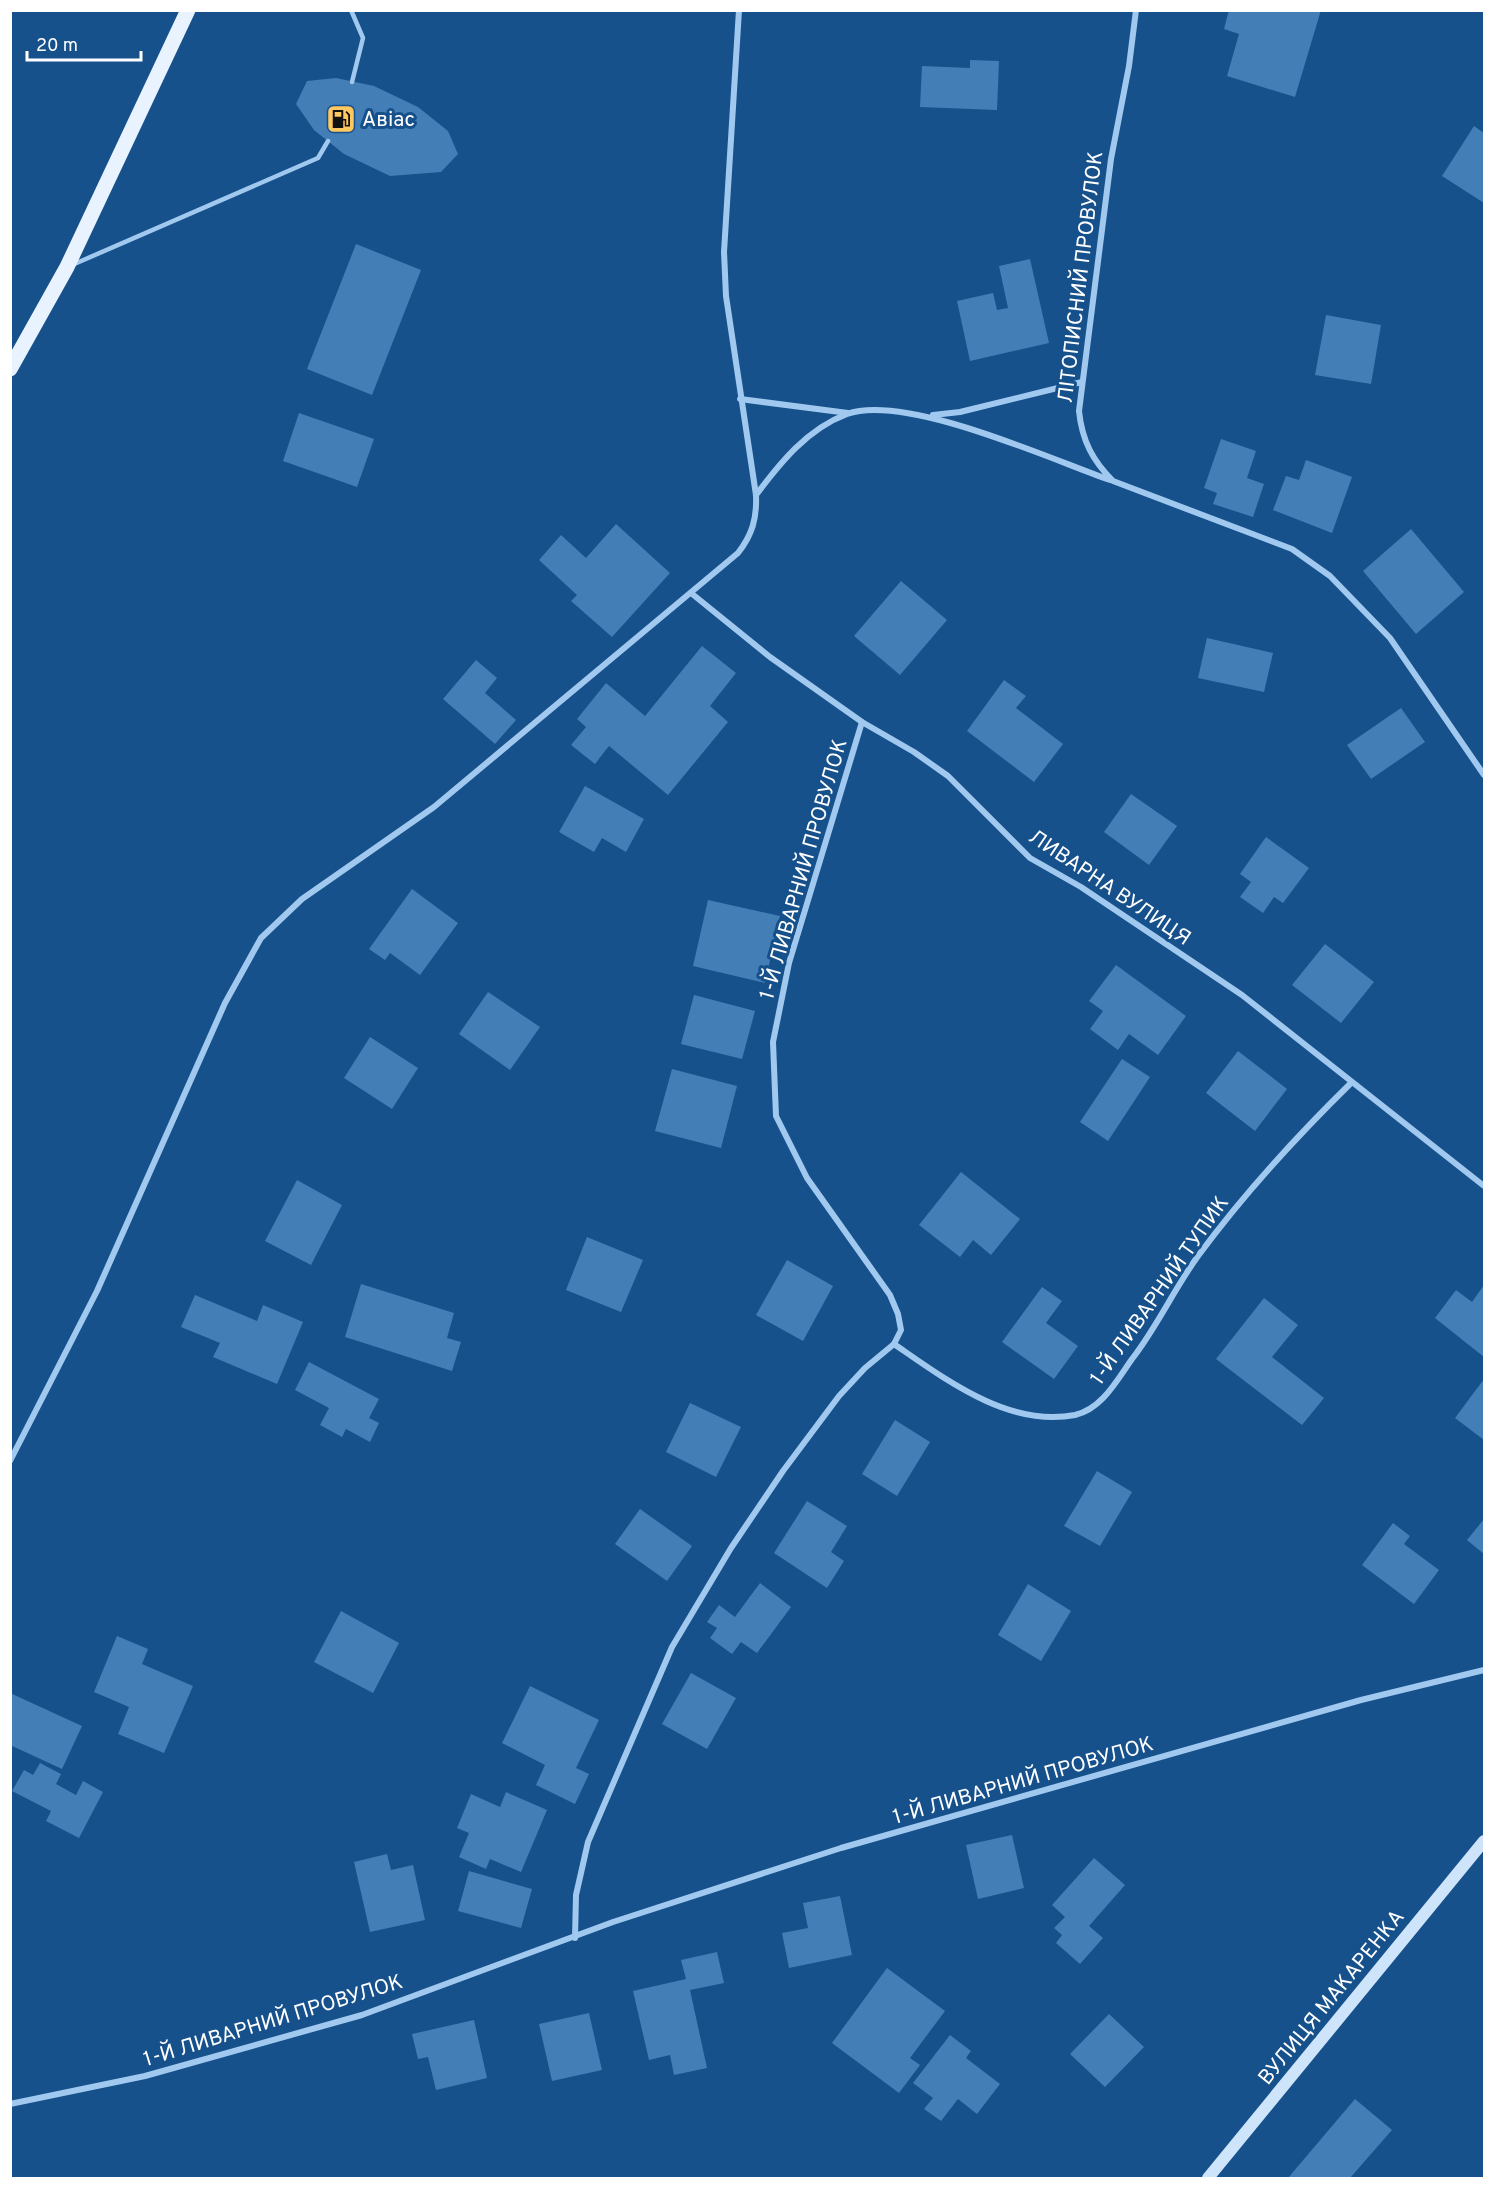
<svg xmlns="http://www.w3.org/2000/svg" width="1495" height="2189" font-family="Overpass,sans-serif">
<style>
.building{fill:#447eb7}
.lines{fill:none;stroke-linecap:round;stroke-linejoin:round}
.lane{stroke:#a1c9ef;stroke-width:4.5}
.street{stroke:#a1c9ef;stroke-width:6}
.secondary{stroke:#cee4fb;stroke-width:12}
.primary{stroke:#e9f3ff;stroke-width:15}
.labels{text-anchor:middle;stroke-width:6;stroke-linejoin:round;paint-order:stroke}
.poi-label{font-size:21px;fill:#fff;stroke:#16518c;text-anchor:start}
.street-label{font-size:21px;fill:#fff;stroke:#16518c}
</style>
<rect width="100%" height="100%" fill="#16518c"/>
<g class="building">
<path d="M1229,10H1321L1295,97L1227,76L1239,34L1224,29Z"/>
<path d="M970,60L999,61L997,110L920,107L922,66L970,68Z"/>
<path d="M336,78L374,86L418,107L448,131L458,154L441,172L390,176L344,154L314,130L296,104L307,81Z"/>
<path d="M1474,126L1484,133V203L1442,176Z"/>
<path d="M356,244L421,270L372,395L307,369Z"/>
<path d="M1030,259L1049,343L970,361L957,301L993,293L997,310L1008,308L999,266Z"/>
<path d="M1326,315L1381,325L1371,384L1315,375Z"/>
<path d="M299,413L374,439L357,487L283,461Z"/>
<path d="M1221,439L1256,451L1247,478L1264,484L1253,517L1213,504L1217,493L1204,488Z"/>
<path d="M1306,460L1352,477L1332,533L1273,510L1286,476L1299,480Z"/>
<path d="M616,524L670,573L612,637L571,601L577,595L539,560L561,535L586,558Z"/>
<path d="M1411,529L1464,592L1416,634L1363,571Z"/>
<path d="M901,581L947,620L900,675L854,636Z"/>
<path d="M1207,638L1273,653L1264,692L1198,678Z"/>
<path d="M702,646L736,673L710,706L728,722L668,795L609,746L595,764L571,745L586,727L577,719L606,683L645,716Z"/>
<path d="M476,660L497,678L485,693L516,720L495,744L443,699Z"/>
<path d="M1004,680L1026,696L1016,708L1063,744L1034,782L967,731Z"/>
<path d="M1401,708L1425,742L1371,779L1347,745Z"/>
<path d="M585,786L644,819L626,852L602,838L594,852L559,832Z"/>
<path d="M1131,794L1177,826L1149,865L1104,832Z"/>
<path d="M1266,837L1309,868L1283,903L1274,897L1263,913L1240,897L1251,882L1240,874Z"/>
<path d="M412,889L458,923L420,975L390,953L385,960L369,949Z"/>
<path d="M708,900L780,916L765,983L693,966Z"/>
<path d="M1325,944L1374,982L1341,1023L1292,985Z"/>
<path d="M1116,965L1186,1016L1158,1055L1129,1034L1118,1050L1090,1029L1103,1011L1089,1001Z"/>
<path d="M488,992L540,1027L510,1070L459,1034Z"/>
<path d="M694,995L755,1011L742,1059L681,1044Z"/>
<path d="M370,1037L418,1068L392,1109L344,1078Z"/>
<path d="M1238,1051L1287,1089L1255,1131L1206,1093Z"/>
<path d="M1122,1059L1150,1077L1108,1141L1080,1122Z"/>
<path d="M672,1069L737,1086L721,1148L655,1131Z"/>
<path d="M961,1172L1020,1219L991,1255L973,1240L960,1257L919,1225Z"/>
<path d="M297,1180L342,1205L311,1265L265,1241Z"/>
<path d="M587,1237L643,1260L621,1312L566,1290Z"/>
<path d="M787,1260L833,1286L803,1341L756,1315Z"/>
<path d="M361,1284L454,1313L447,1338L461,1342L452,1371L345,1337Z"/>
<path d="M1484,1285V1357L1435,1318L1456,1290L1472,1302Z"/>
<path d="M1042,1287L1062,1301L1046,1323L1078,1346L1054,1379L1002,1342Z"/>
<path d="M195,1295L257,1321L263,1305L303,1322L277,1384L213,1357L220,1343L181,1327Z"/>
<path d="M1264,1298L1298,1325L1272,1357L1324,1398L1302,1425L1216,1359Z"/>
<path d="M309,1362L379,1399L369,1418L379,1423L370,1442L346,1429L342,1437L320,1425L329,1408L295,1390Z"/>
<path d="M1484,1379V1440L1455,1418Z"/>
<path d="M690,1403L741,1427L716,1477L666,1452Z"/>
<path d="M895,1420L930,1442L897,1496L862,1474Z"/>
<path d="M1097,1471L1132,1492L1100,1546L1064,1526Z"/>
<path d="M807,1501L847,1526L831,1552L844,1561L827,1588L774,1553Z"/>
<path d="M640,1509L692,1546L667,1581L615,1544Z"/>
<path d="M1484,1519V1554L1467,1540Z"/>
<path d="M1393,1523L1410,1536L1404,1544L1439,1570L1414,1604L1362,1565Z"/>
<path d="M760,1583L791,1607L757,1653L741,1642L732,1654L710,1638L717,1628L707,1622L719,1605L735,1617Z"/>
<path d="M1028,1584L1071,1611L1041,1661L998,1635Z"/>
<path d="M341,1611L399,1643L373,1693L314,1662Z"/>
<path d="M117,1636L148,1649L142,1664L193,1686L164,1753L118,1734L129,1707L94,1692Z"/>
<path d="M691,1673L736,1698L707,1749L662,1724Z"/>
<path d="M530,1686L599,1720L576,1768L589,1774L575,1804L536,1785L545,1765L502,1743Z"/>
<path d="M10,1693L82,1726L62,1769L10,1745Z"/>
<path d="M40,1763L61,1774L56,1784L76,1795L83,1781L103,1792L79,1838L46,1821L51,1811L12,1791L24,1770L33,1775Z"/>
<path d="M506,1792L547,1810L521,1872L490,1859L486,1869L459,1857L469,1833L457,1828L471,1794L500,1807Z"/>
<path d="M1012,1835L1024,1888L978,1899L966,1845Z"/>
<path d="M387,1854L391,1870L413,1865L425,1920L370,1932L354,1862Z"/>
<path d="M1094,1858L1125,1885L1089,1926L1103,1938L1080,1964L1056,1943L1062,1935L1054,1928L1065,1917L1052,1905Z"/>
<path d="M469,1871L532,1889L521,1928L458,1911Z"/>
<path d="M840,1896L852,1955L789,1968L782,1933L808,1928L803,1903Z"/>
<path d="M717,1952L724,1983L690,1990L707,2068L674,2075L670,2055L649,2060L633,1991L686,1979L681,1960Z"/>
<path d="M887,1968L945,2011L910,2058L920,2065L899,2093L832,2043Z"/>
<path d="M589,2013L602,2070L552,2081L539,2024Z"/>
<path d="M1109,2014L1144,2047L1105,2087L1070,2054Z"/>
<path d="M474,2020L487,2078L436,2090L428,2057L418,2059L412,2034Z"/>
<path d="M950,2035L971,2051L966,2058L1000,2084L977,2114L958,2099L941,2121L924,2109L933,2098L913,2083Z"/>
<path d="M1355,2099L1392,2130L1350,2178H1288Z"/>
</g>
<g class="lines">
<g class="lane">
<path d="M351,10L363,38L352,82"/>
<path d="M72,265L318,158L328,141"/>
</g>
<g class="street">
<path d="M1136,10L1129,66L1111,159L1079,411C1082,441 1093,461 1113,481L1292,549L1330,576L1390,638L1484,775"/>
<path d="M740,399L848,413"/>
<path d="M933,415L960,412L1082,382"/>
<path d="M756,495C780,463 807,429 847,414C905,393 1050,459 1110,480"/>
<path d="M691,593L770,657L862,722L914,752L948,776L1030,858L1081,887L1242,995L1484,1186"/>
<path d="M894,1344C945,1379 1009,1428 1075,1415C1102,1409 1117,1380 1132,1359C1157,1327 1174,1289 1198,1256C1243,1195 1297,1136 1351,1083"/>
<path d="M10,1461L97,1291L225,1003L261,938L302,899L434,807L738,553C752,535 757,519 756,495L726,296L724,252L739,10"/>
<path d="M575,1938L576,1895L588,1842L672,1647L731,1548L783,1471L839,1396L865,1368L894,1344L901,1330L898,1314L890,1295L807,1178L776,1116L773,1042L789,963L862,722"/>
<path d="M10,2104L145,2076L362,2015L613,1922L841,1848L1361,1700L1484,1670"/>
</g>
<path class="secondary" d="M1208,2178L1484,1841"/>
<path class="primary" d="M10,369L67,267L188,10"/>
</g>
<defs>
<g id="fuel-square" transform="scale(1.5)"><rect x="-9" y="-9" width="18" height="18" rx="4" fill="#ffc75f" stroke="#16518c"/><path d="M-5.5-6h7V0h2V4h1.3V-2.5L3-4.5l.8-.8L6-3V5H2.5V1h-1V6h-7ZM-4.2-4.7v3.2H.2V-4.7Z" fill="#111"/></g>
</defs>
<g fill-rule="evenodd">
<use href="#fuel-square" x="341" y="119"/>
</g>
<g class="labels">
<g class="poi-label">
<text x="362" y="126">Авіас</text>
</g>
<g class="street-label">
<text transform="translate(1080 277) rotate(-83)" y="7">ЛІТОПИСНИЙ ПРОВУЛОК</text>
<text transform="translate(803 869) rotate(-74)" y="7">1-Й ЛИВАРНИЙ ПРОВУЛОК</text>
<text transform="translate(1110 887) rotate(34)" y="7">ЛИВАРНА ВУЛИЦЯ</text>
<text transform="translate(1159 1290) rotate(-55)" y="7">1-Й ЛИВАРНИЙ ТУПИК</text>
<text transform="translate(1023 1780) rotate(-16)" y="7">1-Й ЛИВАРНИЙ ПРОВУЛОК</text>
<text transform="translate(1331 1997) rotate(-51)" y="7">ВУЛИЦЯ МАКАРЕНКА</text>
<text transform="translate(273 2020) rotate(-17)" y="7">1-Й ЛИВАРНИЙ ПРОВУЛОК</text>
</g>
</g>
<rect width="1495" height="2189" fill="none" stroke="#ffffff" stroke-width="24"/>
<path d="M27 51v9h114v-9" fill="none" stroke="#ffffff" stroke-width="3"/>
<text x="36" y="51" font-size="18" fill="#ffffff" stroke="#16518c" stroke-width="4.5" paint-order="stroke">20 m</text>
</svg>
